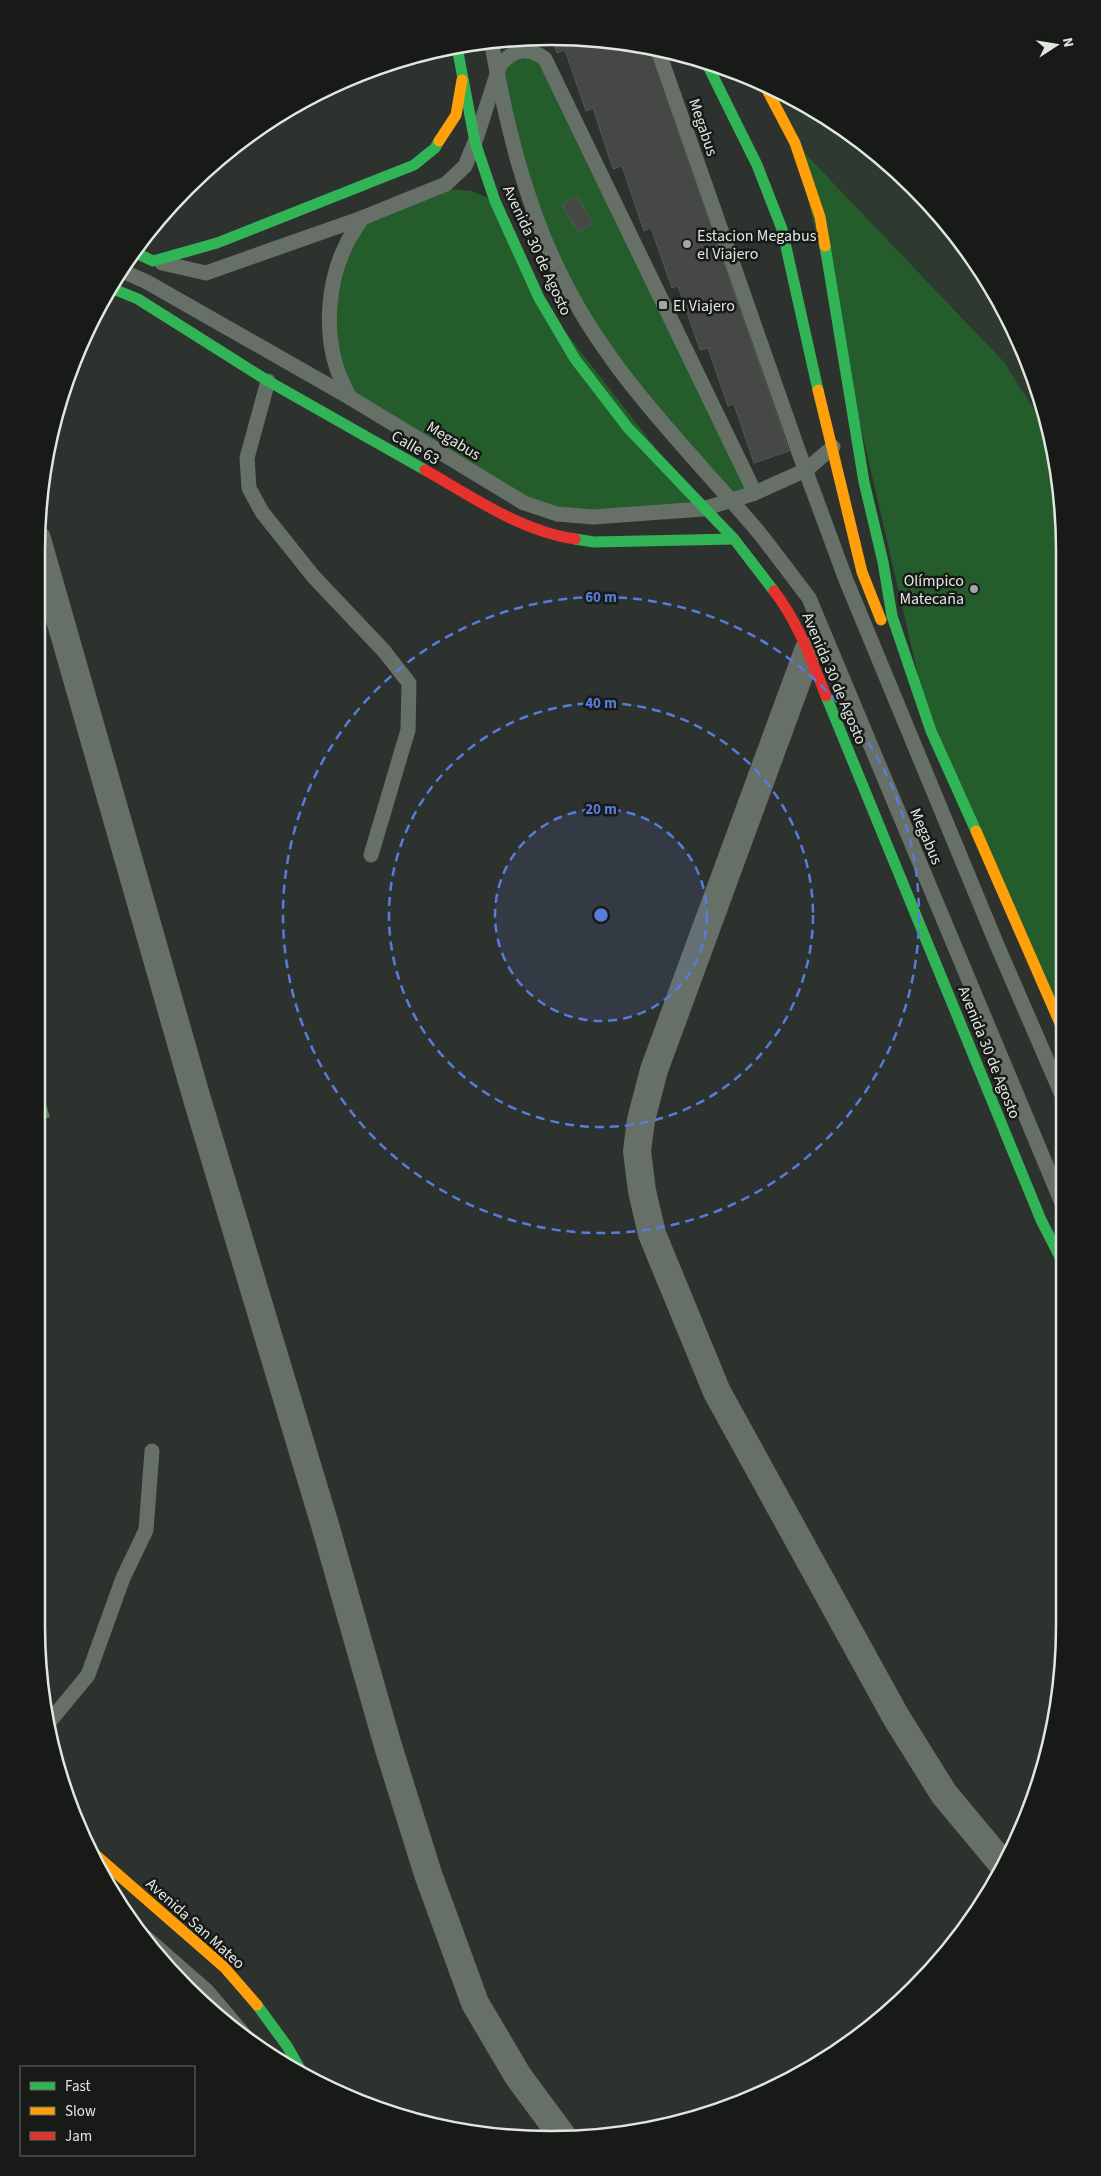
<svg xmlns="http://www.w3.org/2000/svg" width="1101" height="2176" font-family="'Source Sans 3',sans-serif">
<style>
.built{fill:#2e3a2f}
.green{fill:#245d2b}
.water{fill:#49884f}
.building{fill:#454845;stroke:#545854}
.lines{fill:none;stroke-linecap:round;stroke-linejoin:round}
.lane{stroke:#667067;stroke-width:15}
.street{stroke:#667067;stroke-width:28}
.fast{stroke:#30b455;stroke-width:11}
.slow{stroke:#ff9f0a;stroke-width:11}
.jam{stroke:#e5322d;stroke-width:11}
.ring{fill:none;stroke:#587cdb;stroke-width:2.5;stroke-dasharray:9 6}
.poi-dot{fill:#a2a7a2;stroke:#171a17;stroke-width:2}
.labels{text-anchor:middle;stroke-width:5;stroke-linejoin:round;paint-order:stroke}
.street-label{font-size:16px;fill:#e1e6e1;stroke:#171a17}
.poi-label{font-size:16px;fill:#e1e6e1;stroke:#171a17;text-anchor:start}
.rim{fill:none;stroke:#e1e6e1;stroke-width:2.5}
.centre{fill:#587cdb;stroke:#171a17;stroke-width:2.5}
.ring-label{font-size:15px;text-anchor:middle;font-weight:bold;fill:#587cdb;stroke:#171a17;stroke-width:5;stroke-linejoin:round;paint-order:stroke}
</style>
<rect width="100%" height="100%" fill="#2e322e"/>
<path class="built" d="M778,89L864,143L959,238L1026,354L1046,428L1004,362L795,143Z"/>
<g class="green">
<path d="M536,53L755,493L729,501L638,393L545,240L500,65Z"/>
<path d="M795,143L1004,362L1046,428L1060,483L1062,1028L931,731Z"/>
<path d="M447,189L472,191L495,201L539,298L703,509L557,514L349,397L330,306L362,218Z"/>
</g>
<path class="water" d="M37,1076L50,1117L37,1121Z"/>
<g class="building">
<path d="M584,37L650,48L789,451L754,463L734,404L728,406L708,348L700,350L678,286L672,288L651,228L644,231L622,166L613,169L593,108L586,111L565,50L557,53L552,38Z"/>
<path d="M577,196L593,224L578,232L562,204Z"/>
</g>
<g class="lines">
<g class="lane">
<path d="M491,40C506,124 526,209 566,285C613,377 689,451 756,529C774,551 791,575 809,598L1062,1203"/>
<path d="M658,50L798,450L846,580L997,945L1062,1095"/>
<path d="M162,263L206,273L362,218L446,184L465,166L475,142L500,65C513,49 528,46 545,59L755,493"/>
<path d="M122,271L147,282L349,397L524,503L557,514L593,517L703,509L755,493L806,470L833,447"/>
<path d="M268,381L247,458L249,488L262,512L313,576L384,651L409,683L408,730L371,855"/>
<path d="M349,397C345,387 340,378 337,369C324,330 328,281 346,245C350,236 357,227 362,218"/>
<path d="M46,1726L88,1675L123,1578L146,1530L152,1451"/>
<path d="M136,1929L208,1992L246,2037"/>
</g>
<g class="street">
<path d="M37,539L197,1099L325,1525L388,1746L428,1874L475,2003L518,2076L563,2137"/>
<path d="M808,651L654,1070L641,1120L637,1151L642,1191L652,1234L717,1392L896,1717L944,1794L1004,1866"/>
</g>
<g class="fast">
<path d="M457,47L475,142L495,201L539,298L575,359L628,428L734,539L774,591"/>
<path d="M706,62L757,165L782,229L818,390"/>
<path d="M825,246L864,482L883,562L892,616L931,731L976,831"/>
<path d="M134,252L153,261L217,243L414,165L435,148L439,141"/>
<path d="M111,288L138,299L268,381L425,470"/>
<path d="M575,539L594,542L734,539"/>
<path d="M826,696L1041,1220L1063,1263"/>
<path d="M257,2005L287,2046L304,2076"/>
</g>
<g class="slow">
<path d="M764,84L795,143L820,217L825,246"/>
<path d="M439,141L456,115L462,80"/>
<path d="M818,390L862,572L881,620"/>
<path d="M976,831L1062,1028"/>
<path d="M91,1851L224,1967L257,2005"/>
</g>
<g class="jam">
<path d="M425,470C473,497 520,531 575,539"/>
<path d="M774,591C798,622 811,659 826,696"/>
</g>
</g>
<circle cx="601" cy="915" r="106" fill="#587cdb" fill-opacity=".12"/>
<g class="ring">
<circle cx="601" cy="915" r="106"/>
<circle cx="601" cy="915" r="212"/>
<circle cx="601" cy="915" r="318"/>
</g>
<g class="poi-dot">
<circle cx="687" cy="244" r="5"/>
<rect x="658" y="300" width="10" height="10" rx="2.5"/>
<circle cx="974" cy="589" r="5"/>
</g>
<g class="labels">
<g class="street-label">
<text transform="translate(704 127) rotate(71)" y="6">Megabus</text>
<text transform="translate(538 250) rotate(65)" y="6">Avenida 30 de Agosto</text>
<text transform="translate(454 440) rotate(31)" y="6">Megabus</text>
<text transform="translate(416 447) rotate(30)" y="6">Calle 63</text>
<text transform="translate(835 678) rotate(67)" y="6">Avenida 30 de Agosto</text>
<text transform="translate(927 836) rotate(67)" y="6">Megabus</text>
<text transform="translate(990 1052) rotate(68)" y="6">Avenida 30 de Agosto</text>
<text transform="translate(196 1923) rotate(42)" y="6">Avenida San Mateo</text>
</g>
<g class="poi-label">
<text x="697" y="241">Estacion Megabus<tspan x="697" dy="18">el Viajero</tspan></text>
<text x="673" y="311">El Viajero</text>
<text x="964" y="586" text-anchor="end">Olímpico<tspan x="964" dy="18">Matecaña</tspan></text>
</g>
</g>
<path d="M0 0H1101V2176H0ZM550 45H551A505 505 0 0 1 1056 550V1626A505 505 0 0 1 551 2131H550A505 505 0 0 1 45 1626V550A505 505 0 0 1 550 45Z" fill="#171a17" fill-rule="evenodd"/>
<path class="rim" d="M550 45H551A505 505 0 0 1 1056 550V1626A505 505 0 0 1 551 2131H550A505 505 0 0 1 45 1626V550A505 505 0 0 1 550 45Z"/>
<circle cx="601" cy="915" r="8" class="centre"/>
<g class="ring-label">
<text x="601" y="602">60 m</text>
<text x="601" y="708">40 m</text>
<text x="601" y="814">20 m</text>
</g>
<rect x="20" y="2066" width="175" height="90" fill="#171a17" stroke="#686c68"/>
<rect x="30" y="2082" width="25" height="8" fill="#30b455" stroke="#686c68"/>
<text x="65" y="2091" font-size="15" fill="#e1e6e1">Fast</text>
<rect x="30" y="2107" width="25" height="8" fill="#ff9f0a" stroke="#686c68"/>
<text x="65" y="2116" font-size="15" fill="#e1e6e1">Slow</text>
<rect x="30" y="2132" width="25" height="8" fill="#e5322d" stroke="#686c68"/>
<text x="65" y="2141" font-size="15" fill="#e1e6e1">Jam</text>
<g transform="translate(1056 45) rotate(78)" stroke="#171a17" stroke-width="4" paint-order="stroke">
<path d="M0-4L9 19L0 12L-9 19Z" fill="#e1e6e1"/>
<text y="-8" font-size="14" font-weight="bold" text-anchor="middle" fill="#e1e6e1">N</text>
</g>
</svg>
